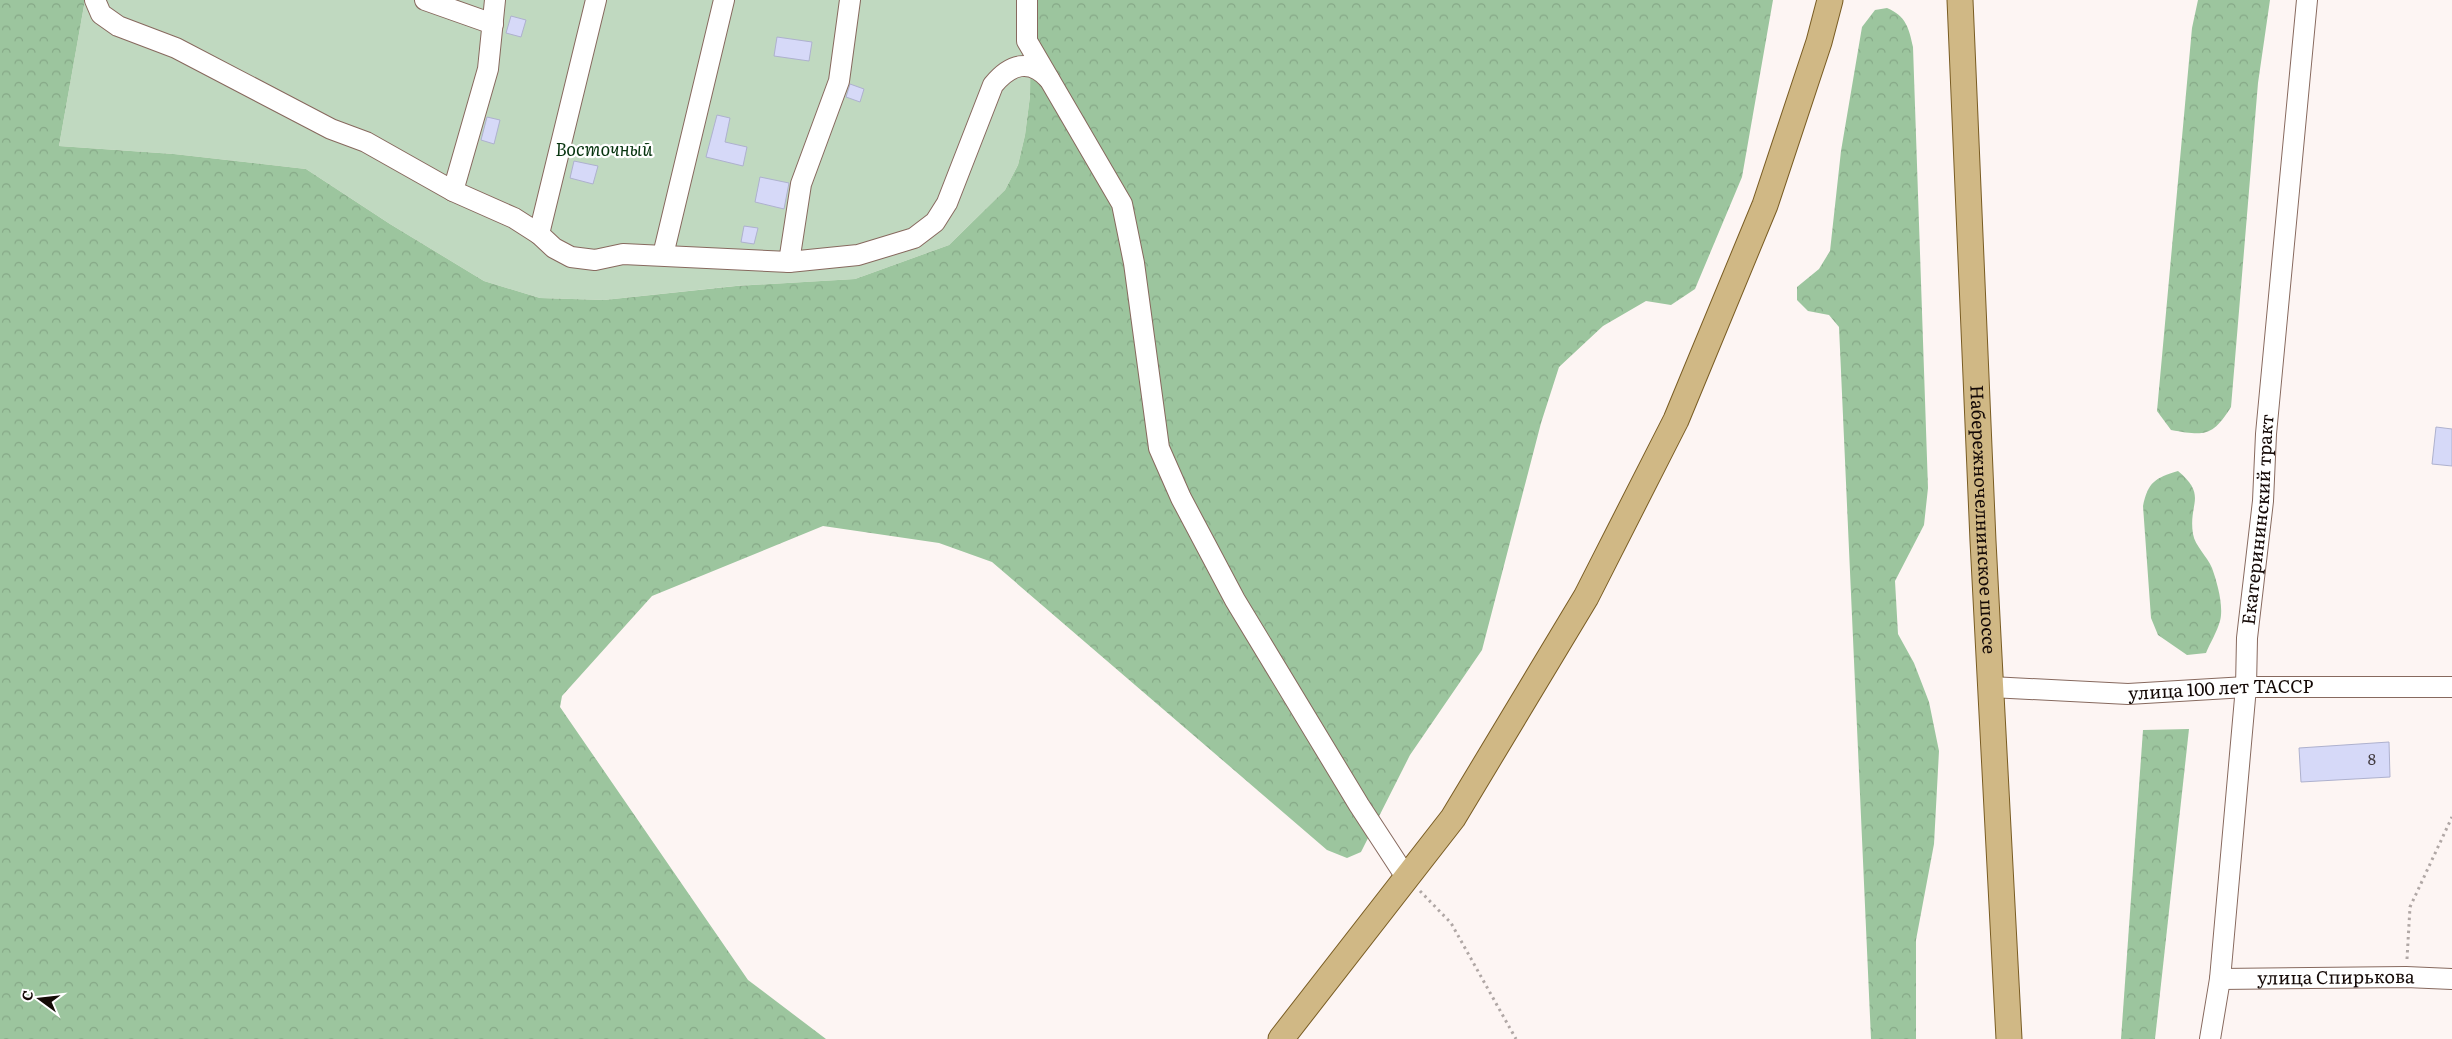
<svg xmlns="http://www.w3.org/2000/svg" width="2452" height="1039" font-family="Literata,serif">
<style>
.green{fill:#c0d9c0}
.forest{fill:url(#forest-crowns)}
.building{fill:#d6d9f8;stroke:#aeb1ce}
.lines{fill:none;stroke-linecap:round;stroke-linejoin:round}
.minor-casing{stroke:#87695e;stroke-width:22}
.major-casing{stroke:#795c23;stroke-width:27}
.path{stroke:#b0a7a5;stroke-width:3;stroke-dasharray:2.5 4;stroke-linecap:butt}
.minor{stroke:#fff;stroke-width:20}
.major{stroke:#d0b885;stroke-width:25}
.labels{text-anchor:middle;stroke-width:4.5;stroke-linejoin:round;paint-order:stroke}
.number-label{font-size:15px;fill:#443d42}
.park-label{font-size:18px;font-style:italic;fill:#07340f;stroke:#fff}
.street-label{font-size:18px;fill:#140906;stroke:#fff}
</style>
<defs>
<pattern id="forest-crowns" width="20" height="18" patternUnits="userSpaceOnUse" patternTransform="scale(1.25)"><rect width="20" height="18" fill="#9cc59e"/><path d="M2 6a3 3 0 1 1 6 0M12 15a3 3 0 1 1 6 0" fill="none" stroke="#86a887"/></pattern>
</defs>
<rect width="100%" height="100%" fill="#fdf5f3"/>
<path class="green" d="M85,0H1031L1030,96L1025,135L1018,165L1005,190L949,245L855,279L735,286L604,300L540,298L484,281L390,224L306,169L174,154L59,146Z"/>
<g class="forest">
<path d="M0,0H85L59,146L174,154L306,169L390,224L484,281L540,298L604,300L736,286L855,279L949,245L1005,190L1018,165L1025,135L1030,96L1031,0H1773L1742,177L1695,289L1671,305L1646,301L1603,326L1559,367L1541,423L1482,650L1410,755L1361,852L1347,858L1327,850L992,562L939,543L823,526L652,596L562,696L560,707L748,980L826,1039H0Z"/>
<path d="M2198,0H2270L2258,83L2231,407C2212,437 2205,436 2171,430L2157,411L2192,28Z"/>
<path d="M1887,8C1906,16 1909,28 1913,47L1928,488L1924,525L1895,581L1898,634L1914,663L1929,702L1939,751L1934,844L1916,940V1039H1871L1839,327L1829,315L1808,311L1797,300V287L1819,269L1830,251L1841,151L1862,27L1875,10Z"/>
<path d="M2178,471C2208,496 2188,503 2193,534C2195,546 2207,556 2212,568C2217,582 2224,606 2220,621C2217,632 2210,643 2206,653L2187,655L2158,635L2151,618L2143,506C2148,482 2155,478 2178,471Z"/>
<path d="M2189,729L2155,1039H2121L2143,730Z"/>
</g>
<g class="building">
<path d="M511,16L526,20L521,37L506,33Z"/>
<path d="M777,37L812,42L809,61L774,56Z"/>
<path d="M850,84L864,89L860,102L846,97Z"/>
<path d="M717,115L730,118L725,142L747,147L743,166L706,157Z"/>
<path d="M487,117L500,120L494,144L481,140Z"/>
<path d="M574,161L598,166L593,184L570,178Z"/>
<path d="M760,177L789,183L784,209L755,202Z"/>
<path d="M744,226L758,228L754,244L741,242Z"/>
<path d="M2436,427L2452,429V466L2432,464Z"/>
<path d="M2389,742L2390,777L2301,782L2299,748Z"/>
</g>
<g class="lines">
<g class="minor-casing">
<g id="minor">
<path d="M95,0L101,14L118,26L176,48L331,129L366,142L453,191L514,218L539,234L554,248L571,257L595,260L623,254L789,262L858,255L914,238L935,222L947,203L993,85C1010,64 1030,58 1049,79"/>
<path d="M425,0L493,24"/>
<path d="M1027,0V41L1122,204L1134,263L1159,448L1181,498L1235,600L1359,805L1406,877"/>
<path d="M453,191L488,69L495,0"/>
<path d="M539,234L596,0"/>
<path d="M663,255L724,0"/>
<path d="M789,262L801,184L839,81L850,0"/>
<path id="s1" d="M1991,687L2128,694L2246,687H2452"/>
<path id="s2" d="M2220,979L2406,977L2452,979"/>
<path id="s3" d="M2210,1039L2220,979L2246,687L2247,638L2263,501L2266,434L2307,0"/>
</g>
</g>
<g class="major-casing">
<g id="major">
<path id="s4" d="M1960,0L1983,541L2009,1039"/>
<path d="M1281,1039L1453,818L1586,597L1676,420L1765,205L1819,42L1830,0"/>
</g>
</g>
<g class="path">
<path d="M1420,891L1451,923L1516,1039"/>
<path d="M2407,959L2410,907L2452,817"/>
</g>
<use href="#minor" class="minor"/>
<use href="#major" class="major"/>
</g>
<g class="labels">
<g class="number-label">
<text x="2372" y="765">8</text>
</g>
<g class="park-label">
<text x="604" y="156">Восточный</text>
</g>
<g class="street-label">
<text dy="6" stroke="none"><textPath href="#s4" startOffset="520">Набережночелнинское шоссе</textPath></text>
<text dy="6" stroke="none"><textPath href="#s3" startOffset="522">Екатерининский тракт</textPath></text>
<text dy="6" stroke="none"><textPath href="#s1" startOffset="230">улица 100 лет ТАССР</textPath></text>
<text dy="6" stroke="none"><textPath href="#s2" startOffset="116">улица Спирькова</textPath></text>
</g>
</g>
<g transform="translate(40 999) rotate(285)" stroke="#ffffff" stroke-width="4" paint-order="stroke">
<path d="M0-4L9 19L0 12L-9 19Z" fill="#140906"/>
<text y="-8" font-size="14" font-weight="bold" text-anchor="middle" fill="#140906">С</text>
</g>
</svg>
